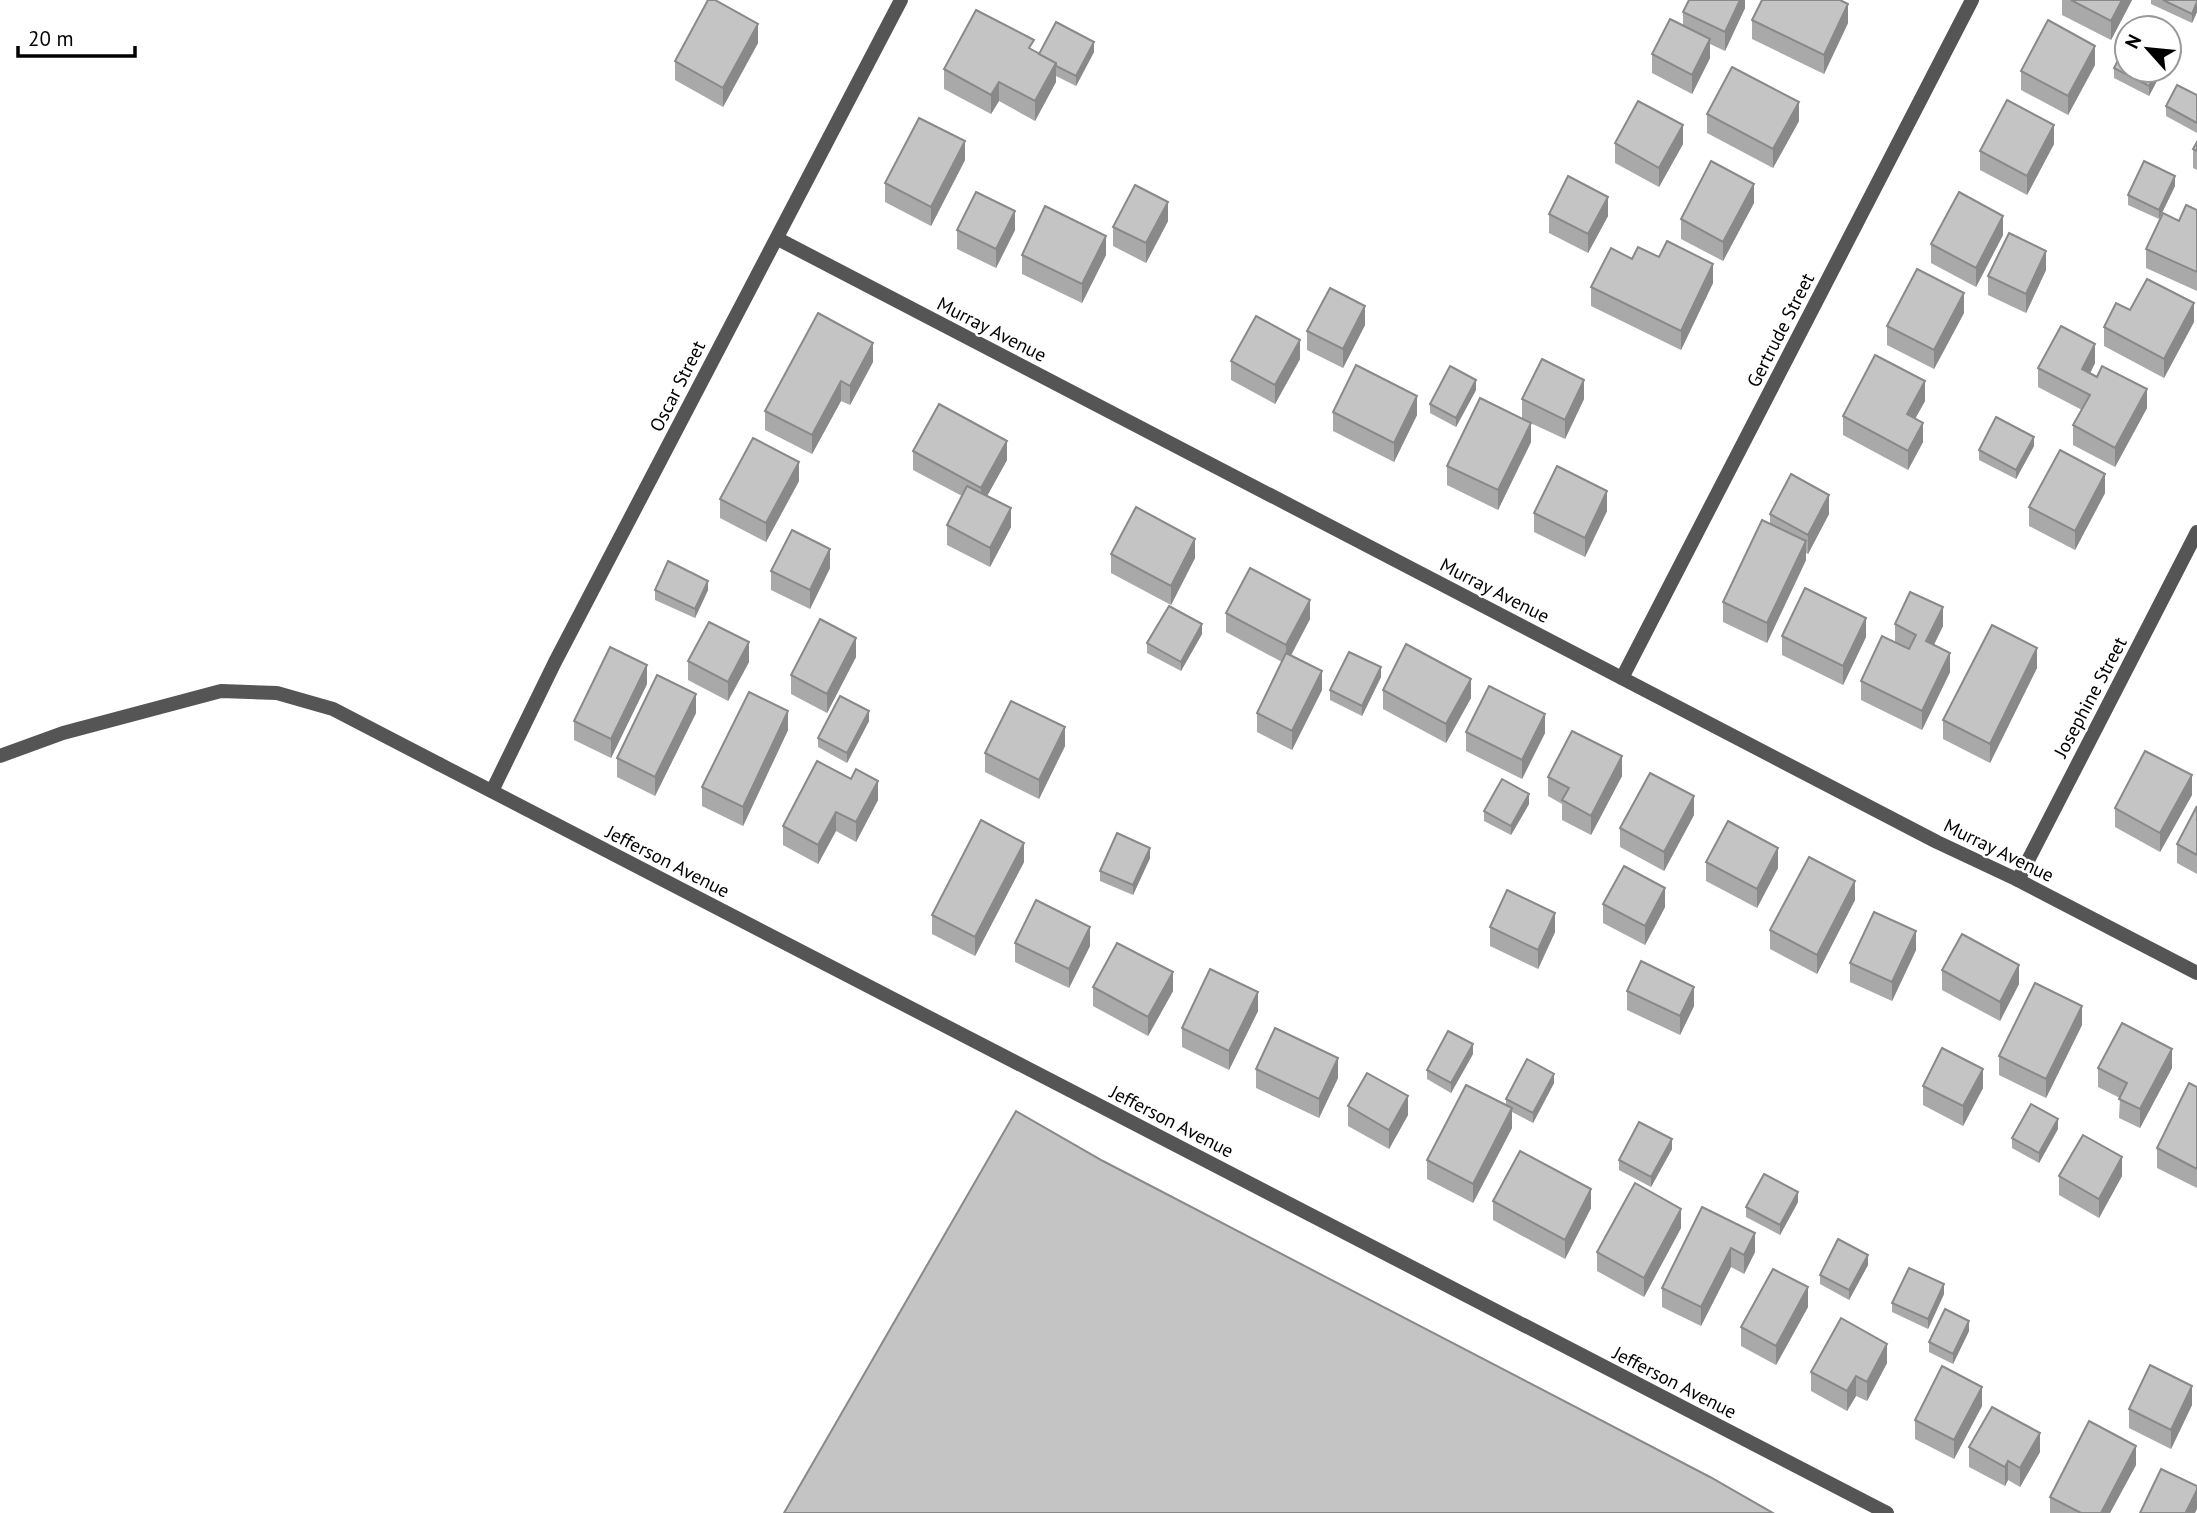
<svg xmlns="http://www.w3.org/2000/svg" width="2197" height="1513" font-family="'PT Sans',sans-serif">
<style>
.lines{fill:none;stroke-linecap:round;stroke-linejoin:round}
.lane{stroke:#555;stroke-width:14}
.street{stroke:#555;stroke-width:14}
.wall{fill:#a9a9a9}
.shaded-wall{fill:#898989}
.building{fill:#c4c4c4;stroke:#898989;stroke-width:2}
.labels{text-anchor:middle;stroke-width:5;stroke-linejoin:round;paint-order:stroke}
.street-label{font-size:19px;fill:#000;stroke:#fff}
</style>
<rect width="100%" height="100%" fill="#fff"/>
<g class="lines">
<path class="lane" d="M0,756L63,733L221,691L277,693L333,709L439,764"/>
<g class="street">
<path d="M778,239L1937,842L2018,880L2197,973"/>
<path d="M1622,678L1972,0"/>
<path d="M439,764L1887,1513"/>
<path d="M492,791L555,662L901,0"/>
<path d="M2018,880L2197,532"/>
</g>
</g>
<g class="wall">
<path d="M1745,0V8L1725,51L1710,44V58L1692,94L1652,73V54L1683,25V12Z"/>
<path d="M2062,0H2132L2111,40L2062,15Z"/>
<path d="M2151,0H2197V12L2192,23L2151,4Z"/>
<path d="M1752,20L1848,23L1824,74L1752,39Z"/>
<path d="M758,43L723,107L675,80V61Z"/>
<path d="M1034,51L1039,54L1094,52L1076,86L1056,76V82L1035,121L999,101L991,114L944,89V69Z"/>
<path d="M2095,65L2068,115L2021,90V71Z"/>
<path d="M2114,68L2159,70V77L2149,96L2114,78Z"/>
<path d="M2197,95V133L2166,116V106Z"/>
<path d="M1707,114L1799,121L1773,168L1707,133Z"/>
<path d="M2197,142V170L2193,168V149Z"/>
<path d="M1615,143L1683,144L1659,187L1615,163Z"/>
<path d="M2054,144L2027,195L1980,170V151Z"/>
<path d="M965,160L931,226L885,202V183Z"/>
<path d="M2175,186L2159,219L2128,205V195Z"/>
<path d="M1754,203L1723,261L1681,239V219Z"/>
<path d="M2197,210V291L2146,268V249L2179,221Z"/>
<path d="M1549,214L1608,216L1588,253L1549,233Z"/>
<path d="M1168,221L1146,263L1113,246V227Z"/>
<path d="M957,230H1015L996,268L957,249Z"/>
<path d="M2003,235L1976,287L1931,263V244Z"/>
<path d="M1022,255H1106L1082,303L1022,274Z"/>
<path d="M2046,270L2026,313L1988,295V276Z"/>
<path d="M1713,283L1681,350L1591,306V287Z"/>
<path d="M2130,310L2194,322L2164,378L2104,346V327Z"/>
<path d="M1964,313L1934,369L1887,345V326Z"/>
<path d="M1365,325L1343,368L1307,350V331Z"/>
<path d="M1300,359L1275,404L1231,380V361Z"/>
<path d="M873,362L850,405L841,401L812,454L765,430V411Z"/>
<path d="M2095,363L2090,374L2147,408L2115,467L2073,445V425L2082,410L2038,387V368Z"/>
<path d="M1476,390L1456,427L1430,413V404Z"/>
<path d="M1522,399H1584L1565,439L1522,419Z"/>
<path d="M1925,401L1915,419L1923,442L1908,470L1843,435V416Z"/>
<path d="M1333,412L1417,415L1394,462L1333,431Z"/>
<path d="M1531,442L1498,510L1447,485V466Z"/>
<path d="M2034,446L2016,479L1979,460V450Z"/>
<path d="M913,451L1007,460L987,496L1011,527L990,567L947,545V525L962,496L913,470Z"/>
<path d="M799,481L766,542L720,518V499Z"/>
<path d="M2105,493L2075,550L2029,526V507Z"/>
<path d="M1607,511L1585,557L1534,532V513Z"/>
<path d="M1770,514H1829L1808,554L1806,553V560L1767,643L1723,622V602L1770,524Z"/>
<path d="M1111,554L1195,558L1171,605L1111,573Z"/>
<path d="M830,568L810,609L771,590V571Z"/>
<path d="M655,590H708L695,618L655,600Z"/>
<path d="M1226,613L1310,619L1291,656L1322,690L1292,750L1257,732V713L1282,662L1226,632Z"/>
<path d="M1895,624L1943,626L1934,645L1950,672L1922,730L1861,700V681L1895,642Z"/>
<path d="M1202,634L1181,671L1147,653V643Z"/>
<path d="M1782,636L1866,637L1843,685L1782,655Z"/>
<path d="M856,657L827,713L791,694V675Z"/>
<path d="M688,661L749,662L728,701L688,680Z"/>
<path d="M2037,668L1990,763L1943,739V720Z"/>
<path d="M1381,677L1362,716L1330,700V690Z"/>
<path d="M647,684L611,758L574,740V721Z"/>
<path d="M1383,690L1471,698L1446,743L1383,709Z"/>
<path d="M696,713L655,796L617,777V758Z"/>
<path d="M869,721L847,763L818,747V738Z"/>
<path d="M788,730L743,826L702,806V787Z"/>
<path d="M1466,732L1545,733L1522,779L1466,751Z"/>
<path d="M1065,746L1039,799L985,772V753Z"/>
<path d="M1622,776L1591,835L1562,820V804L1548,796V777Z"/>
<path d="M2192,795L2160,852L2115,827V808Z"/>
<path d="M878,800L856,842L836,831L818,864L783,845V826Z"/>
<path d="M1529,804L1511,835L1484,821V811Z"/>
<path d="M2197,806V874L2177,863V844Z"/>
<path d="M1694,815L1664,871L1620,847V828Z"/>
<path d="M1150,858L1133,895L1100,881V871Z"/>
<path d="M1024,862L975,956L932,934V915Z"/>
<path d="M1706,862L1778,868L1757,908L1706,881Z"/>
<path d="M1855,900L1817,974L1770,949V930Z"/>
<path d="M1603,904L1665,907L1645,945L1603,923Z"/>
<path d="M1490,927L1555,932L1538,969L1490,946Z"/>
<path d="M1015,943L1090,946L1069,988L1015,962Z"/>
<path d="M1916,950L1892,1001L1850,982V963Z"/>
<path d="M1942,970L2019,984L2000,1021L1942,990Z"/>
<path d="M1093,987L1173,991L1148,1036L1093,1006Z"/>
<path d="M1627,991L1694,1006L1680,1035L1627,1010Z"/>
<path d="M1258,1011L1229,1070L1182,1047V1028Z"/>
<path d="M2082,1025L2046,1098L1999,1075V1056Z"/>
<path d="M1473,1054L1451,1093L1427,1079V1070Z"/>
<path d="M2098,1068H2172L2140,1128L2119,1118L2120,1098L2098,1087Z"/>
<path d="M1256,1069L1338,1078L1319,1118L1256,1088Z"/>
<path d="M1554,1083L1533,1123L1512,1112V1128L1473,1203L1427,1179V1160L1506,1106V1099Z"/>
<path d="M1923,1086L1983,1088L1963,1126L1923,1105Z"/>
<path d="M2197,1087V1188L2157,1168V1148Z"/>
<path d="M1348,1106L1408,1115L1389,1149L1348,1126Z"/>
<path d="M2058,1129L2039,1163L2012,1148V1138Z"/>
<path d="M1672,1149L1651,1187L1619,1170V1160Z"/>
<path d="M2059,1176H2122L2099,1218L2059,1195Z"/>
<path d="M1493,1201L1591,1208L1565,1259L1493,1220Z"/>
<path d="M1798,1202L1780,1235L1746,1217V1207Z"/>
<path d="M1702,1207L1755,1252L1744,1274L1731,1267L1701,1326L1662,1307V1288Z"/>
<path d="M1681,1228L1644,1297L1597,1271V1252Z"/>
<path d="M1868,1265L1849,1300L1820,1284V1275Z"/>
<path d="M1944,1294L1928,1329L1892,1312V1303Z"/>
<path d="M1808,1307L1776,1365L1741,1346V1327Z"/>
<path d="M1969,1331L1953,1364L1929,1352V1342Z"/>
<path d="M1887,1363L1867,1401L1856,1396L1847,1411L1811,1391V1372Z"/>
<path d="M2192,1405L2171,1449L2129,1428V1409Z"/>
<path d="M1982,1406L1954,1459L1915,1439V1420Z"/>
<path d="M1969,1447L2040,1452L2020,1487L2008,1480L2005,1486L1969,1467Z"/>
<path d="M2136,1465L2110,1513H2050V1497Z"/>
</g>
<g class="shaded-wall">
<path d="M1740,0H1745V8L1725,51V32Z"/>
<path d="M2122,0H2132L2111,40V21Z"/>
<path d="M2197,2V12L2192,23V14Z"/>
<path d="M1848,4V23L1824,74V55Z"/>
<path d="M758,24V43L723,107V88Z"/>
<path d="M1710,39V58L1692,94V75Z"/>
<path d="M1094,42V52L1076,86V76Z"/>
<path d="M2095,46V65L2068,115V96Z"/>
<path d="M1056,63V82L1035,121V101Z"/>
<path d="M2158,70H2159V77L2149,96V86Z"/>
<path d="M999,82V101L991,114V95Z"/>
<path d="M1799,102V121L1773,168V149Z"/>
<path d="M1683,125V144L1659,187V168Z"/>
<path d="M2054,125V144L2027,195V176Z"/>
<path d="M965,141V160L931,226V207Z"/>
<path d="M2175,176V186L2159,219V210Z"/>
<path d="M1754,184V203L1723,261V242Z"/>
<path d="M1608,197V216L1588,253V234Z"/>
<path d="M1168,202V221L1146,263V243Z"/>
<path d="M1015,211V230L996,268V249Z"/>
<path d="M2003,216V235L1976,287V268Z"/>
<path d="M1106,236V255L1082,303V284Z"/>
<path d="M2046,251V270L2026,313V294Z"/>
<path d="M1713,264V283L1681,350V331Z"/>
<path d="M1964,293V313L1934,369V350Z"/>
<path d="M2194,303V322L2164,378V359Z"/>
<path d="M1365,306V325L1343,368V349Z"/>
<path d="M1300,340V359L1275,404V385Z"/>
<path d="M873,343V362L850,405V386Z"/>
<path d="M2095,344V363L2082,388V369Z"/>
<path d="M1476,380V390L1456,427V418Z"/>
<path d="M1584,380V399L1565,439V420Z"/>
<path d="M841,381V401L812,454V435Z"/>
<path d="M1925,381V401L1907,433V414Z"/>
<path d="M2147,389V408L2115,467V448Z"/>
<path d="M1417,396V415L1394,462V443Z"/>
<path d="M1531,423V442L1498,510V490Z"/>
<path d="M1923,423V442L1908,470V451Z"/>
<path d="M2034,437V446L2016,479V470Z"/>
<path d="M1007,441V460L981,507V488Z"/>
<path d="M799,462V481L766,542V523Z"/>
<path d="M2105,474V493L2075,550V531Z"/>
<path d="M1607,491V511L1585,557V538Z"/>
<path d="M1829,495V514L1808,554V535Z"/>
<path d="M1011,508V527L990,567V548Z"/>
<path d="M1195,539V558L1171,605V586Z"/>
<path d="M1806,541V560L1767,643V623Z"/>
<path d="M830,549V568L810,609V590Z"/>
<path d="M708,581V590L695,618V609Z"/>
<path d="M1310,600V619L1286,664V645Z"/>
<path d="M1943,607V626L1926,660V641Z"/>
<path d="M1866,618V637L1843,685V666Z"/>
<path d="M1202,624V634L1181,671V662Z"/>
<path d="M856,638V657L827,713V694Z"/>
<path d="M749,642V662L728,701V682Z"/>
<path d="M2037,648V668L1990,763V744Z"/>
<path d="M1950,653V672L1922,730V711Z"/>
<path d="M647,665V684L611,758V739Z"/>
<path d="M1381,667V677L1362,716V706Z"/>
<path d="M1322,671V690L1292,750V731Z"/>
<path d="M1471,679V698L1446,743V724Z"/>
<path d="M696,694V713L655,796V777Z"/>
<path d="M788,711V730L743,826V807Z"/>
<path d="M869,711V721L847,763V753Z"/>
<path d="M1545,714V733L1522,779V760Z"/>
<path d="M1065,727V746L1039,799V780Z"/>
<path d="M1622,756V776L1591,835V816Z"/>
<path d="M2192,775V795L2160,852V833Z"/>
<path d="M878,781V800L856,842V822Z"/>
<path d="M1529,794V804L1511,835V826Z"/>
<path d="M1694,796V815L1664,871V852Z"/>
<path d="M836,812V831L818,864V845Z"/>
<path d="M1024,843V862L975,956V937Z"/>
<path d="M1150,848V858L1133,895V885Z"/>
<path d="M1778,848V868L1757,908V889Z"/>
<path d="M1855,881V900L1817,974V955Z"/>
<path d="M1665,888V907L1645,945V926Z"/>
<path d="M1555,913V932L1538,969V950Z"/>
<path d="M1090,927V946L1069,988V969Z"/>
<path d="M1916,931V950L1892,1001V982Z"/>
<path d="M2019,965V984L2000,1021V1002Z"/>
<path d="M1173,972V991L1148,1036V1017Z"/>
<path d="M1694,987V1006L1680,1035V1016Z"/>
<path d="M1258,992V1011L1229,1070V1051Z"/>
<path d="M2082,1006V1025L2046,1098V1079Z"/>
<path d="M1473,1044V1054L1451,1093V1083Z"/>
<path d="M2172,1049V1068L2140,1128V1109Z"/>
<path d="M1338,1058V1078L1319,1118V1099Z"/>
<path d="M1983,1069V1088L1963,1126V1106Z"/>
<path d="M1554,1074V1083L1533,1123V1113Z"/>
<path d="M1408,1096V1115L1389,1149V1130Z"/>
<path d="M1512,1108V1128L1473,1203V1184Z"/>
<path d="M2058,1119V1129L2039,1163V1153Z"/>
<path d="M1672,1139V1149L1651,1187V1177Z"/>
<path d="M2122,1157V1176L2099,1218V1199Z"/>
<path d="M1591,1189V1208L1565,1259V1240Z"/>
<path d="M1798,1192V1202L1780,1235V1225Z"/>
<path d="M1681,1209V1228L1644,1297V1278Z"/>
<path d="M1755,1233V1252L1744,1274V1255Z"/>
<path d="M1731,1248V1267L1701,1326V1307Z"/>
<path d="M1868,1255V1265L1849,1300V1290Z"/>
<path d="M1944,1284V1294L1928,1329V1319Z"/>
<path d="M1808,1287V1307L1776,1365V1346Z"/>
<path d="M1969,1321V1331L1953,1364V1354Z"/>
<path d="M1887,1344V1363L1867,1401V1382Z"/>
<path d="M1856,1376V1396L1847,1411V1391Z"/>
<path d="M2192,1386V1405L2171,1449V1430Z"/>
<path d="M1982,1387V1406L1954,1459V1440Z"/>
<path d="M2040,1433V1452L2020,1487V1468Z"/>
<path d="M2136,1446V1465L2110,1513H2101Z"/>
<path d="M2008,1461V1480L2005,1486V1467Z"/>
<path d="M2197,1490V1509L2195,1513H2186Z"/>
</g>
<g class="building">
<path d="M708,0H715L758,24L723,88L675,61Z"/>
<path d="M1689,0H1740L1725,32L1683,12Z"/>
<path d="M1762,0H1840L1848,4L1824,55L1752,20Z"/>
<path d="M2071,0H2122L2111,21Z"/>
<path d="M2163,0H2197V2L2192,14Z"/>
<path d="M976,10L1034,40L1029,48L1056,63L1035,101L999,82L991,95L944,69Z"/>
<path d="M1670,19L1710,39L1692,75L1652,54Z"/>
<path d="M2048,20L2095,46L2068,96L2021,71Z"/>
<path d="M1056,22L1094,42L1076,76L1056,66V63L1039,54Z"/>
<path d="M2124,49L2127,50V70H2158L2149,86L2114,68Z"/>
<path d="M1732,67L1799,102L1773,149L1707,114Z"/>
<path d="M2177,85L2197,95V123L2166,106Z"/>
<path d="M2007,100L2054,125L2027,176L1980,151Z"/>
<path d="M1638,101L1683,125L1659,168L1615,143Z"/>
<path d="M919,118L965,141L931,207L885,183Z"/>
<path d="M2197,142V151L2193,149Z"/>
<path d="M1711,161L1754,184L1723,242L1681,219Z"/>
<path d="M2144,161L2175,176L2159,210L2128,195Z"/>
<path d="M1568,176L1608,197L1588,234L1549,214Z"/>
<path d="M1135,185L1168,202L1146,243L1113,227Z"/>
<path d="M976,192L1015,211L996,249L957,230Z"/>
<path d="M1959,192L2003,216L1976,268L1931,244Z"/>
<path d="M2186,205L2197,210V272L2146,249L2163,213L2179,221Z"/>
<path d="M1045,206L1106,236L1082,284L1022,255Z"/>
<path d="M2009,233L2046,251L2026,294L1988,276Z"/>
<path d="M1667,241L1713,264L1681,331L1591,287L1611,248L1632,259L1638,247L1659,257Z"/>
<path d="M1917,269L1964,293L1934,350L1887,326Z"/>
<path d="M2147,279L2194,303L2164,359L2104,327L2116,303L2130,310Z"/>
<path d="M1330,288L1365,306L1343,349L1307,331Z"/>
<path d="M818,313L873,343L850,386L841,381L812,435L765,411Z"/>
<path d="M1256,316L1300,340L1275,385L1231,361Z"/>
<path d="M2061,326L2095,344L2082,369L2097,377L2102,366L2147,389L2115,448L2073,425L2090,395L2038,368Z"/>
<path d="M1875,355L1925,381L1907,414L1923,423L1908,451L1843,416Z"/>
<path d="M1542,359L1584,380L1565,420L1522,399Z"/>
<path d="M1356,365L1417,396L1394,443L1333,412Z"/>
<path d="M1450,366L1476,380L1456,418L1430,404Z"/>
<path d="M1480,398L1531,423L1498,490L1447,466Z"/>
<path d="M939,404L1007,441L981,488L913,451Z"/>
<path d="M1996,417L2034,437L2016,470L1979,450Z"/>
<path d="M753,438L799,462L766,523L720,499Z"/>
<path d="M2060,450L2105,474L2075,531L2029,507Z"/>
<path d="M1557,466L1607,491L1585,538L1534,513Z"/>
<path d="M1791,474L1829,495L1808,535L1770,514Z"/>
<path d="M967,486L1011,508L990,548L947,525Z"/>
<path d="M1136,507L1195,539L1171,586L1111,554Z"/>
<path d="M1762,520L1806,541L1767,623L1723,602Z"/>
<path d="M792,530L830,549L810,590L771,571Z"/>
<path d="M668,561L708,581L695,609L655,590Z"/>
<path d="M1250,568L1310,600L1286,645L1226,613Z"/>
<path d="M1805,588L1866,618L1843,666L1782,636Z"/>
<path d="M1910,592L1943,607L1926,641L1950,653L1922,711L1861,681L1882,636L1909,649L1916,635L1895,624Z"/>
<path d="M1169,606L1202,624L1181,662L1147,643Z"/>
<path d="M820,619L856,638L827,694L791,675Z"/>
<path d="M709,622L749,642L728,682L688,661Z"/>
<path d="M1992,625L2037,648L1990,744L1943,720Z"/>
<path d="M1406,644L1471,679L1446,724L1383,690Z"/>
<path d="M610,647L647,665L611,739L574,721Z"/>
<path d="M1349,652L1381,667L1362,706L1330,690Z"/>
<path d="M1286,653L1322,671L1292,731L1257,713Z"/>
<path d="M657,675L696,694L655,777L617,758Z"/>
<path d="M1489,686L1545,714L1522,760L1466,732Z"/>
<path d="M749,692L788,711L743,807L702,787Z"/>
<path d="M840,696L869,711L847,753L818,738Z"/>
<path d="M1011,701L1065,727L1039,780L985,753Z"/>
<path d="M1572,731L1622,756L1591,816L1562,800L1569,788L1548,777Z"/>
<path d="M2145,751L2192,775L2160,833L2115,808Z"/>
<path d="M817,761L851,779L856,769L878,781L856,822L836,812L818,845L783,826Z"/>
<path d="M1650,773L1694,796L1664,852L1620,828Z"/>
<path d="M1502,779L1529,794L1511,826L1484,811Z"/>
<path d="M2197,806V855L2177,844Z"/>
<path d="M981,820L1024,843L975,937L932,915Z"/>
<path d="M1728,821L1778,848L1757,889L1706,862Z"/>
<path d="M1117,833L1150,848L1133,885L1100,871Z"/>
<path d="M1809,857L1855,881L1817,955L1770,930Z"/>
<path d="M1624,866L1665,888L1645,926L1603,904Z"/>
<path d="M1507,890L1555,913L1538,950L1490,927Z"/>
<path d="M1036,900L1090,927L1069,969L1015,943Z"/>
<path d="M1874,912L1916,931L1892,982L1850,963Z"/>
<path d="M1962,934L2019,965L2000,1002L1942,970Z"/>
<path d="M1117,943L1173,972L1148,1017L1093,987Z"/>
<path d="M1641,961L1694,987L1680,1016L1627,991Z"/>
<path d="M1210,969L1258,992L1229,1051L1182,1028Z"/>
<path d="M2035,983L2082,1006L2046,1079L1999,1056Z"/>
<path d="M2122,1023L2172,1049L2140,1109L2119,1099L2127,1083L2098,1068Z"/>
<path d="M1275,1028L1338,1058L1319,1099L1256,1069Z"/>
<path d="M1448,1031L1473,1044L1451,1083L1427,1070Z"/>
<path d="M1942,1048L1983,1069L1963,1106L1923,1086Z"/>
<path d="M1527,1059L1554,1074L1533,1113L1506,1099Z"/>
<path d="M1367,1073L1408,1096L1389,1130L1348,1106Z"/>
<path d="M2189,1083L2197,1087V1169L2157,1148Z"/>
<path d="M1466,1085L1512,1108L1473,1184L1427,1160Z"/>
<path d="M2031,1104L2058,1119L2039,1153L2012,1138Z"/>
<path d="M1016,1111L1103,1161L1710,1477L1773,1513H784Z"/>
<path d="M1639,1122L1672,1139L1651,1177L1619,1160Z"/>
<path d="M2083,1135L2122,1157L2099,1199L2059,1176Z"/>
<path d="M1520,1151L1591,1189L1565,1240L1493,1201Z"/>
<path d="M1764,1174L1798,1192L1780,1225L1746,1207Z"/>
<path d="M1635,1183L1681,1209L1644,1278L1597,1252Z"/>
<path d="M1702,1207L1755,1233L1744,1255L1731,1248L1701,1307L1662,1288Z"/>
<path d="M1838,1239L1868,1255L1849,1290L1820,1275Z"/>
<path d="M1909,1268L1944,1284L1928,1319L1892,1303Z"/>
<path d="M1773,1269L1808,1287L1776,1346L1741,1327Z"/>
<path d="M1945,1309L1969,1321L1953,1354L1929,1342Z"/>
<path d="M1841,1318L1887,1344L1867,1382L1856,1376L1847,1391L1811,1372Z"/>
<path d="M2150,1365L2192,1386L2171,1430L2129,1409Z"/>
<path d="M1942,1366L1982,1387L1954,1440L1915,1420Z"/>
<path d="M1992,1407L2040,1433L2020,1468L2008,1461L2005,1467L1969,1447Z"/>
<path d="M2089,1421L2136,1446L2101,1513H2081L2050,1497Z"/>
<path d="M2161,1469L2197,1486V1490L2186,1512L2188,1513H2140Z"/>
</g>
<g class="labels">
<g class="street-label">
<text transform="translate(992 329) rotate(27)" y="7">Murray Avenue</text>
<text transform="translate(1780 330) rotate(-63)" y="7">Gertrude Street</text>
<text transform="translate(677 386) rotate(-63)" y="7">Oscar Street</text>
<text transform="translate(1495 590) rotate(27)" y="7">Murray Avenue</text>
<text transform="translate(2090 697) rotate(-62)" y="7">Josephine Street</text>
<text transform="translate(1999 850) rotate(26)" y="7">Murray Avenue</text>
<text transform="translate(668 861) rotate(27)" y="7">Jefferson Avenue</text>
<text transform="translate(1172 1121) rotate(27)" y="7">Jefferson Avenue</text>
<text transform="translate(1675 1382) rotate(27)" y="7">Jefferson Avenue</text>
</g>
</g>
<g transform="translate(2148 49) rotate(297)"><circle r="33" fill="#ffffff" stroke="#999999" stroke-width="2"/>
<path d="M0-5L12 26L0 18L-12 26Z" fill="#000000"/>
<text y="-10" font-size="19" font-weight="bold" text-anchor="middle" fill="#000000">N</text>
</g>
<path d="M18 46v10h117v-10" fill="none" stroke="#000000" stroke-width="3.5"/>
<text x="28" y="46" font-size="21" fill="#000000" stroke="#ffffff" stroke-width="5" paint-order="stroke">20 m</text>
</svg>
